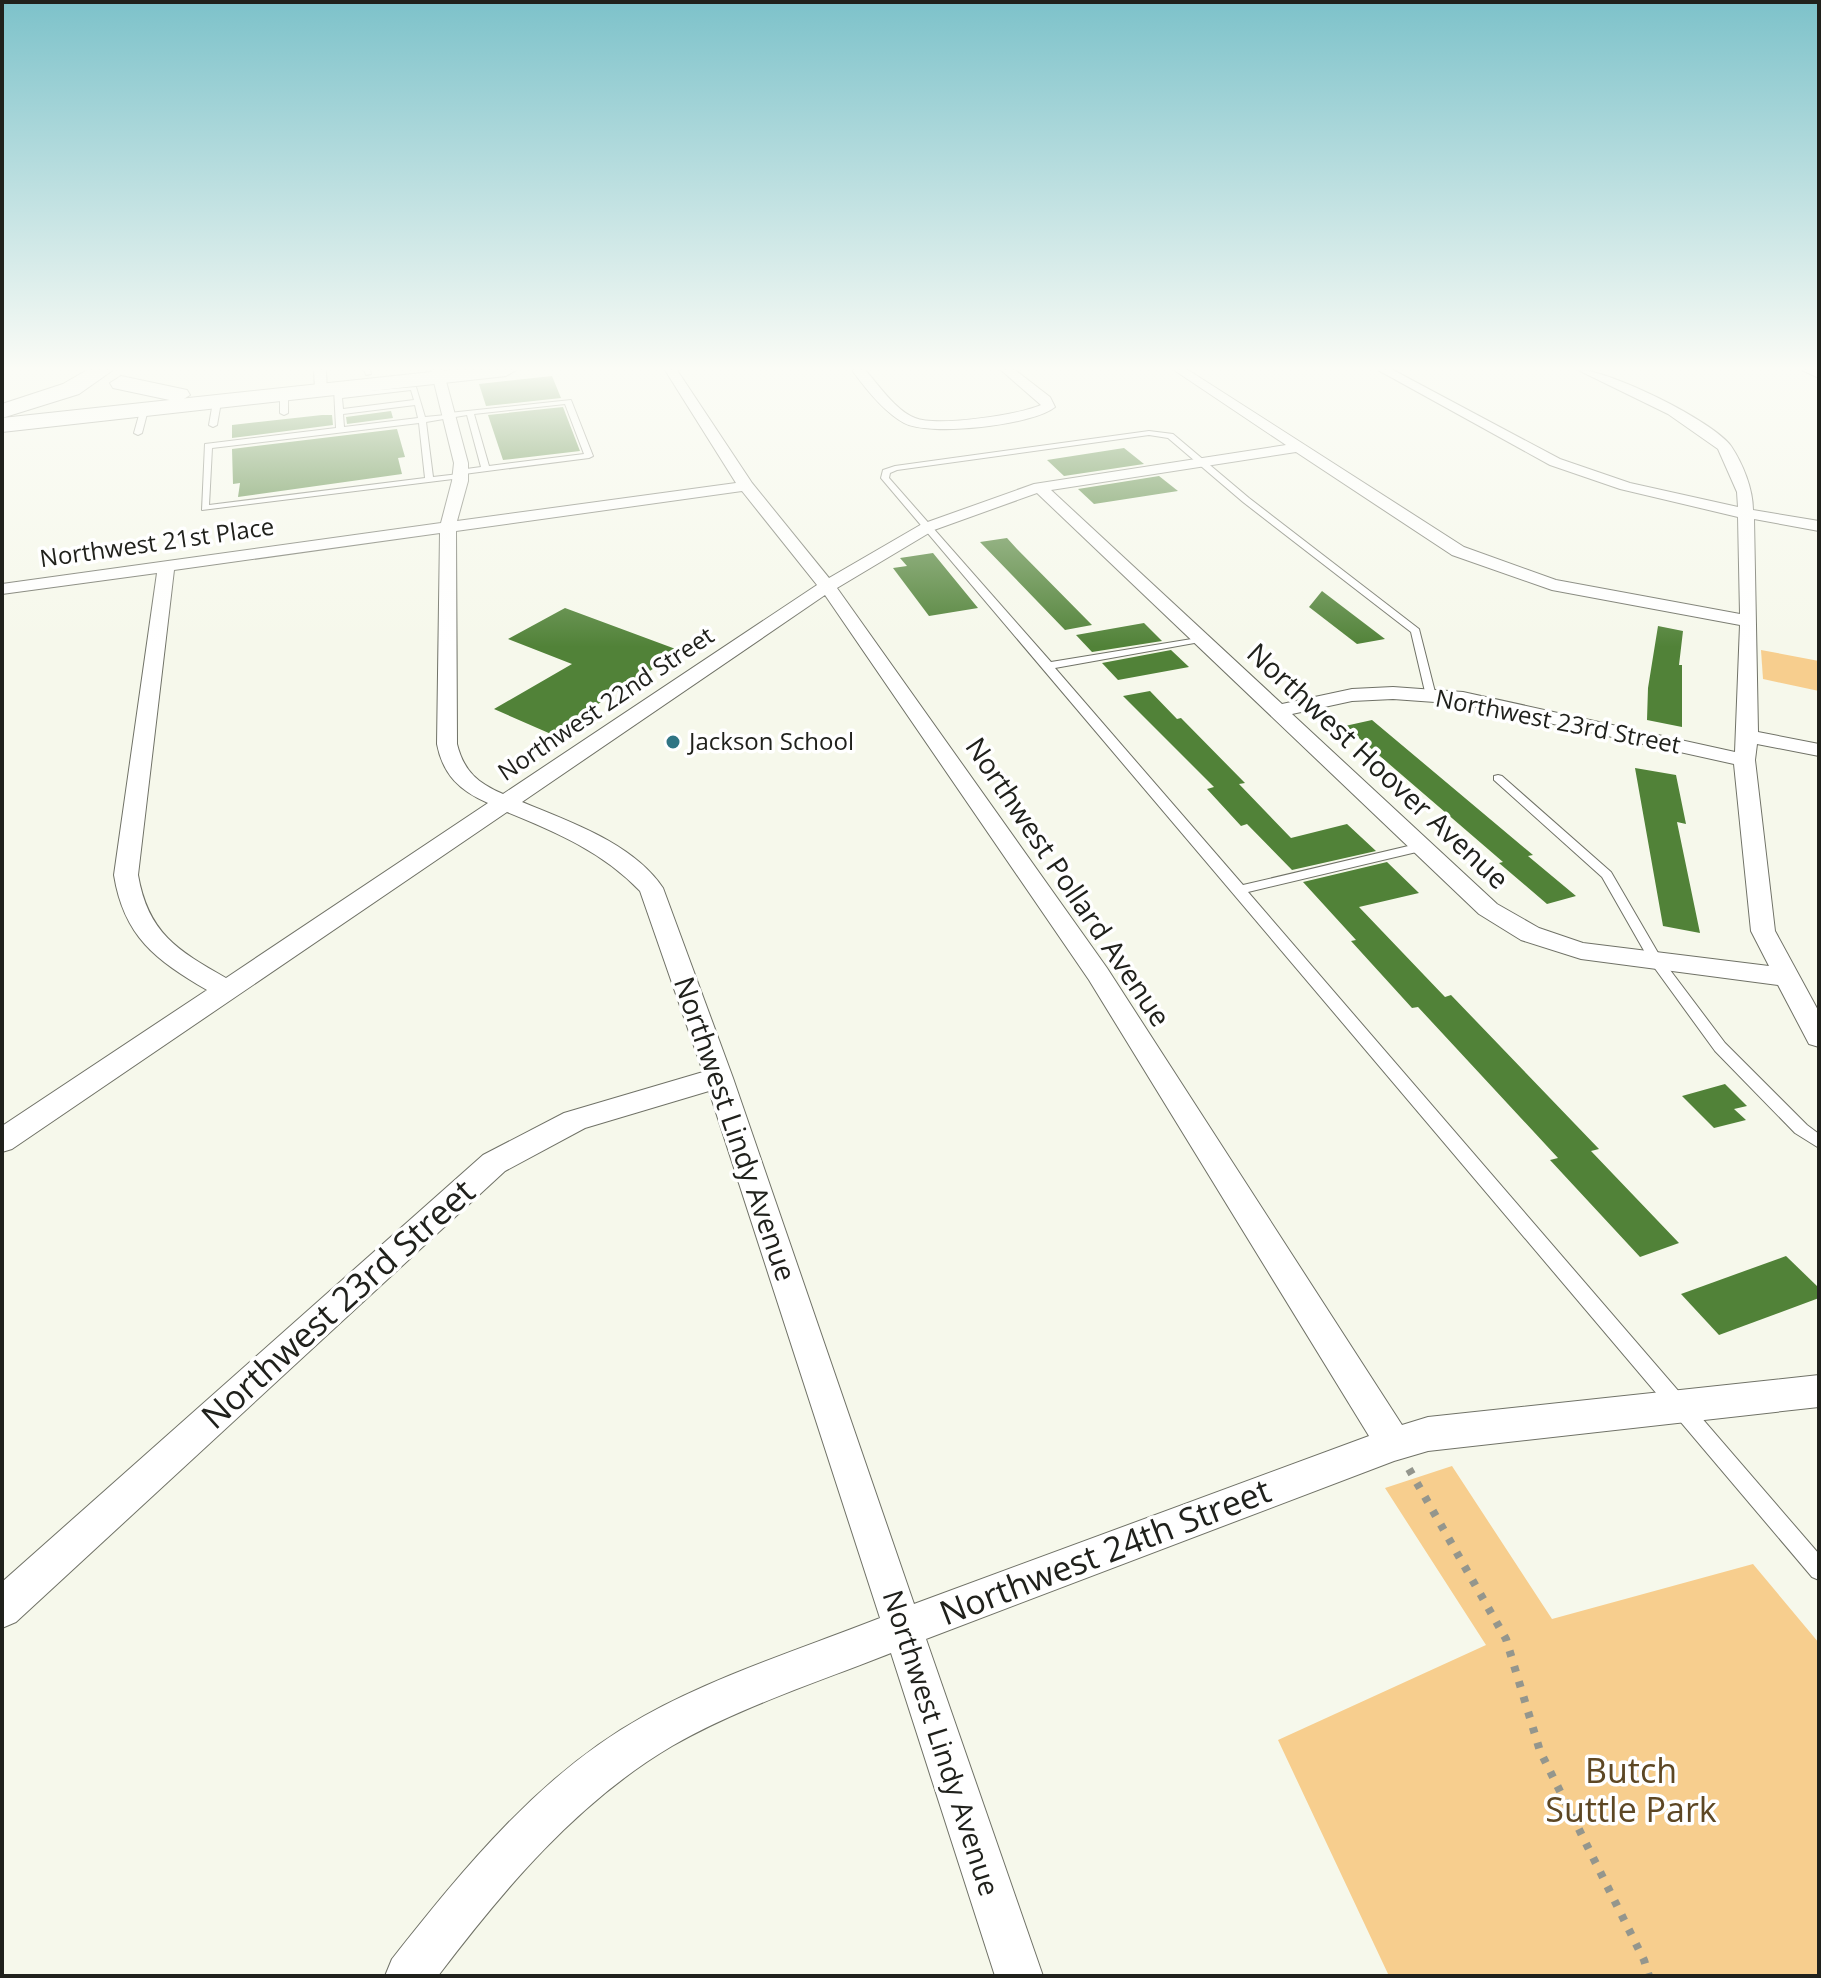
<svg xmlns="http://www.w3.org/2000/svg" width="1821" height="1978" font-family="'Open Sans',sans-serif">
<style>
.green{fill:#f7ce8e}
.building{fill:#518238}
.lines{fill:none;stroke-linecap:round;stroke-linejoin:round}
.lane-casing{stroke:#707267;stroke-width:2}
.street-casing{stroke:#707267;stroke-width:2}
.primary-casing{stroke:#707267;stroke-width:2}
.highway-casing{stroke:#707267;stroke-width:2}
.path{stroke:#94968d;stroke-width:8;stroke-dasharray:6 10;stroke-linecap:butt}
.lane{fill:#fff;fill-rule:evenodd}
.street{fill:#fff;fill-rule:evenodd}
.primary{fill:#fff;fill-rule:evenodd}
.highway{fill:#fff;fill-rule:evenodd}
.poi-dot{fill:#2f7483;stroke:#fff;stroke-width:3}
.labels{text-anchor:middle;stroke-width:7;stroke-linejoin:round;paint-order:stroke}
.far-street-label{font-size:24px;fill:#20211c;stroke:#fff}
.far-poi-label{font-size:24px;fill:#20211c;stroke:#fff;text-anchor:start}
.street-label{font-size:28px;fill:#20211c;stroke:#fff}
.near-street-label{font-size:34px;fill:#20211c;stroke:#fff}
.near-park-label{font-size:34px;fill:#5d4724;stroke:#fff}
</style>
<rect width="100%" height="100%" fill="#f6f8eb"/>
<g class="green">
<path d="M1761,650L1819,661V691L1763,679Z"/>
<path d="M1452,1466L1552,1619L1753,1564L1819,1643V1976H1389L1278,1740L1486,1645L1385,1488Z"/>
</g>
<g class="building">
<path d="M552,376L561,398L486,406L479,384Z"/>
<path d="M563,407L580,451L503,460L488,415Z"/>
<path d="M391,411L393,418L347,424L346,417Z"/>
<path d="M322,415H332L333,425L232,438V425Z"/>
<path d="M397,429L405,457L398,458L402,474L238,497L240,483L233,484L232,449Z"/>
<path d="M1124,448L1144,464L1064,476L1047,460Z"/>
<path d="M1159,476L1178,491L1094,504L1078,489Z"/>
<path d="M1007,538L1017,549L1092,625L1065,630L980,542Z"/>
<path d="M933,553L978,608L929,616L893,568L907,566L900,558Z"/>
<path d="M1322,591L1385,639L1357,644L1309,607Z"/>
<path d="M565,608L681,651L551,734L494,709L572,664L508,639Z"/>
<path d="M1144,623L1162,641L1092,652L1076,635Z"/>
<path d="M1658,626L1683,631L1679,665H1682V727L1647,720L1648,688Z"/>
<path d="M1171,650L1189,667L1118,680L1102,663Z"/>
<path d="M1150,691L1177,719L1181,718L1245,783L1239,784L1291,838L1347,824L1376,851L1292,870L1247,824L1241,826L1207,789L1214,787L1123,696Z"/>
<path d="M1372,720L1533,855L1528,856L1576,896L1547,904L1499,863L1503,862L1345,726Z"/>
<path d="M1635,768L1676,775L1686,824L1677,822L1700,933L1663,926Z"/>
<path d="M1387,862L1419,893L1359,907L1445,997L1451,995L1599,1149L1591,1151L1679,1243L1640,1257L1550,1160L1558,1158L1418,1007L1412,1008L1351,941L1356,940L1303,882Z"/>
<path d="M1725,1084L1747,1106L1734,1109L1746,1120L1714,1128L1682,1096Z"/>
<path d="M1786,1256L1819,1288V1298L1719,1335L1681,1294Z"/>
</g>
<g class="lines">
<g class="lane-casing">
<g id="lane">
<path d="M364,370H370L371,374L366,375Z"/>
<path d="M338,386L342,388V393L416,387L425,417L446,415L449,413L571,400L593,456L589,458L464,474L465,476L461,478L202,510L205,444L336,428L334,388ZM411,390L414,400L343,409L342,398ZM565,404L584,454L489,466L474,414ZM415,405L418,418L344,427L343,414ZM467,415L481,467L459,470V474L433,477L426,422ZM419,423L425,478L209,505L212,448Z"/>
<path d="M284,392L288,394V413L284,415L280,413V394Z"/>
<path d="M217,400L221,402L217,425L213,427L209,425L213,402Z"/>
<path d="M141,408L148,410L142,433L138,435L134,433Z"/>
<path d="M1149,431L1173,434L1249,498L1419,629L1436,696L1435,698H1427L1426,696L1411,632L1243,502L1168,438L1149,435L897,470L890,473L889,478L1051,662L1204,637V641L1200,642L1055,668L1243,885L1421,843L1425,844L1427,847L1425,850L1248,892L1819,1554V1580L1812,1577L881,478L883,470L895,466Z"/>
<path d="M1498,775L1502,776L1611,872L1661,958L1725,1043L1807,1125L1819,1134V1148L1795,1133L1715,1051L1651,963L1602,877L1494,780V776Z"/>
</g>
</g>
<g class="street-casing">
<g id="street">
<path d="M314,370H326L327,393L315,390Z"/>
<path d="M431,370H443L468,463V481L457,521L736,483L665,370H677L752,483L829,578L922,524L1034,484L1286,445L1174,370H1188L1464,547L1556,580L1740,614L1738,517L1620,489L1550,465L1378,370H1393L1560,459L1630,483L1738,507L1737,492L1718,449L1668,414L1578,370C1608,369 1713,421 1731,446C1743,464 1753,489 1753,510L1819,521V531L1754,519L1758,732L1819,744V756L1757,744L1755,760L1775,931L1819,1012V1047L1809,1044L1778,985L1581,959L1521,940L1479,914L1037,493L934,530L837,588L1107,968L1402,1425L1428,1417L1819,1375V1407L1428,1451L1394,1461L926,1639L1043,1976H995L891,1653C818,1682 740,1707 672,1746C577,1802 504,1889 438,1976H385L392,1959C464,1868 541,1773 644,1716C718,1675 801,1649 880,1618L709,1091L585,1128L505,1171L16,1622L2,1628V1582L483,1155L564,1113L703,1072L640,891C603,852 556,832 507,812L12,1149L2,1152V1126L207,990C156,960 124,937 114,875L157,573L2,594V584L441,523L452,481L454,463ZM1296,452L1452,555L1552,590L1740,625L1735,752L1463,692L1393,687L1352,689L1282,704L1051,490ZM742,491L817,585L503,794C478,783 464,772 457,744L456,531ZM440,533L437,744C443,775 460,791 488,803L226,978C177,950 148,933 138,875L174,570ZM825,595L1089,980L1369,1436L914,1604L733,1078L663,888C633,843 570,822 522,802ZM1393,699L1463,704L1734,764L1751,931L1769,966L1583,943L1539,928L1497,904L1292,714L1352,701Z"/>
<path d="M852,370H865C879,385 895,410 915,418C937,427 1018,415 1041,405L1001,370H1015L1050,397L1055,407C1034,425 929,437 904,423C884,412 865,388 852,370Z"/>
<path d="M1802,370H1819V378Z"/>
</g>
</g>
<g class="primary-casing">
<path id="primary" d="M450,370H516L506,376L2,432V418Z"/>
</g>
<g class="highway-casing">
<g id="highway">
<path d="M87,370H113L79,394L2,418V404L63,384Z"/>
<path d="M121,376L187,390L190,395L179,402L113,388L110,383Z"/>
</g>
</g>
<path class="path" d="M1409,1469L1506,1639L1540,1751L1644,1960L1649,1976"/>
<use href="#lane" class="lane"/>
<use href="#street" class="street"/>
<use href="#primary" class="primary"/>
<use href="#highway" class="highway"/>
</g>
<linearGradient id="sky" x2="0" y2="1"><stop stop-color="#7dc2ca"/><stop offset="0.57" stop-color="#fbfcf6"/><stop offset="1" stop-color="#fbfcf6" stop-opacity="0"/></linearGradient>
<rect width="1821" height="647" fill="url(#sky)"/>
<circle class="poi-dot" cx="673" cy="742" r="8"/>
<g class="labels">
<g class="far-street-label">
<text transform="translate(157 543) rotate(-8)" y="8">Northwest 21st Place</text>
<text transform="translate(606 704) rotate(-34)" y="8">Northwest 22nd Street</text>
<text transform="translate(1558 722) rotate(11)" y="8">Northwest 23rd Street</text>
</g>
<g class="far-poi-label">
<text x="689" y="750">Jackson School</text>
</g>
<g class="street-label">
<text transform="translate(1378 766) rotate(43)" y="10">Northwest Hoover Avenue</text>
<text transform="translate(1068 882) rotate(56)" y="10">Northwest Pollard Avenue</text>
<text transform="translate(735 1129) rotate(71)" y="10">Northwest Lindy Avenue</text>
<text transform="translate(941 1743) rotate(72)" y="10">Northwest Lindy Avenue</text>
</g>
<g class="near-street-label">
<text transform="translate(338 1304) rotate(-42)" y="12">Northwest 23rd Street</text>
<text transform="translate(1105 1552) rotate(-21)" y="12">Northwest 24th Street</text>
</g>
<g class="near-park-label">
<text x="1631" y="1783">Butch<tspan x="1631" dy="39">Suttle Park</tspan></text>
</g>
</g>
<rect width="1821" height="1978" fill="none" stroke="#20211c" stroke-width="8"/>
</svg>
